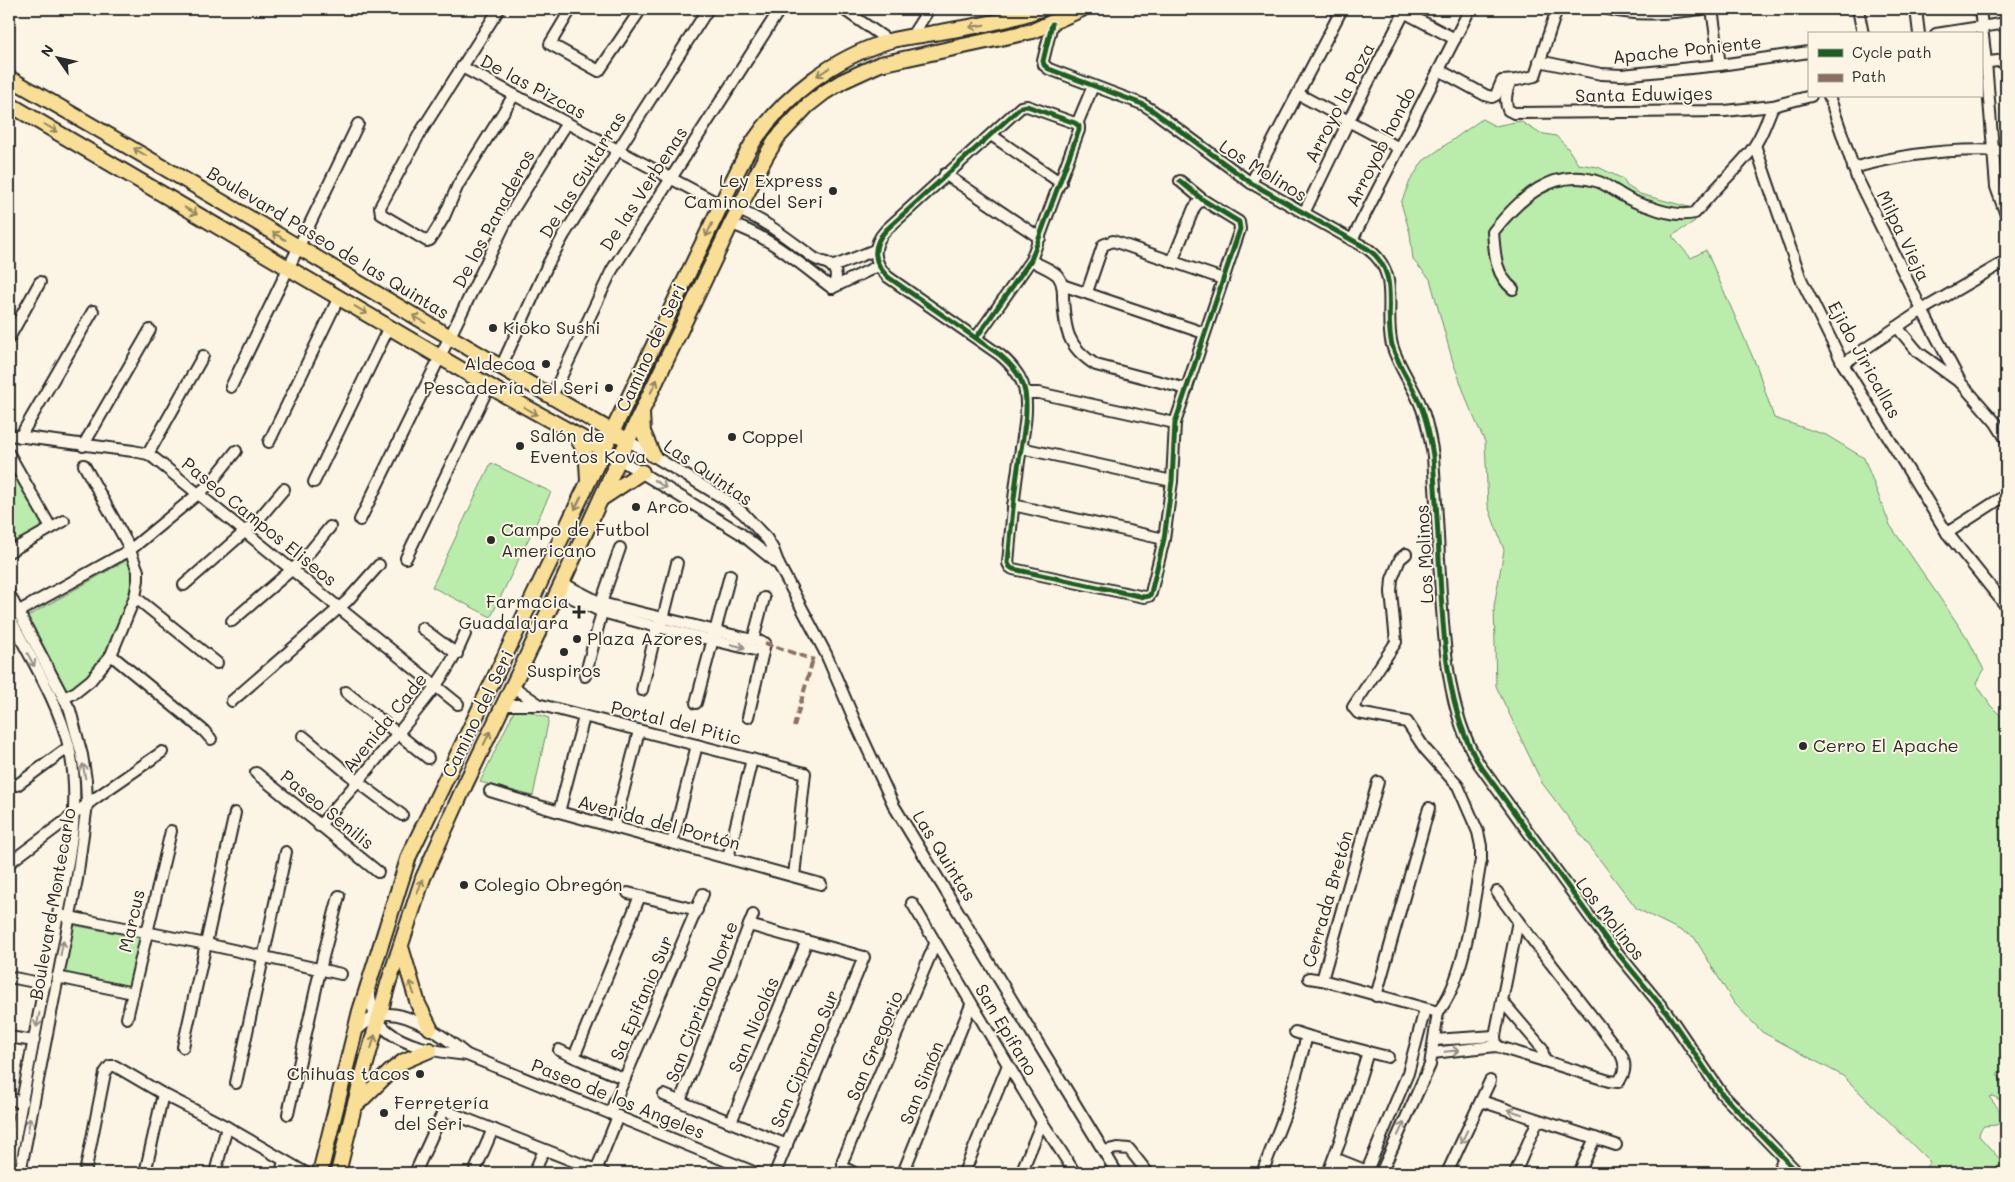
<svg xmlns="http://www.w3.org/2000/svg" width="2015" height="1182" font-family="Mali,sans-serif">
<style>
.green{fill:#baecac;stroke:#728c6c}
.lines{fill:none;stroke-linecap:round;stroke-linejoin:round}
.minor-casing{stroke:#2b2b2b;stroke-width:14}
.major-casing{stroke:#2b2b2b;stroke-width:18}
.minor{stroke:#fcf5e5;stroke-width:10}
.major{stroke:#f9df96;stroke-width:14}
.quiet{stroke:#8d6e63;stroke-width:4;stroke-dasharray:8 4;stroke-linecap:butt}
.cycleway-casing{stroke:#fcf5e5;stroke-width:8}
.cycleway{stroke:#1b5e20;stroke-width:5}
.oneway{stroke:#928560}
.oneway2{stroke:#949088}
.poi-dot{fill:#2b2b2b;stroke:#fcf5e5;stroke-width:2}
.labels{text-anchor:middle;stroke-width:4;stroke-linejoin:round;paint-order:stroke}
.street-label{font-size:18px;fill:#2b2b2b;stroke:#fcf5e5}
.poi-label{font-size:18px;fill:#2b2b2b;stroke:#fcf5e5;text-anchor:start}
</style>
<rect width="100%" height="100%" fill="#fcf5e5"/>
<filter id="ink" filterUnits="userSpaceOnUse"><feTurbulence type="fractalNoise" baseFrequency=".02" numOctaves="2"/><feDisplacementMap in="SourceGraphic" scale="10" xChannelSelector="R" yChannelSelector="G"/><feConvolveMatrix kernelMatrix="1 2 1 2 8 2 1 2 1" color-interpolation-filters="sRGB"/></filter>
<g filter="url(#ink)">
<g class="green">
<path d="M1482,119L1495,126L1520,121L1539,133L1556,136L1567,147L1578,164L1598,167L1623,179L1627,186L1640,194L1692,208L1695,221L1672,236L1691,258L1706,250L1757,367L1774,418L1826,435L1864,458L1890,525L1968,639L1984,670L1976,683L1990,705L2006,721V1074L2000,1071L1997,1074L2006,1087V1103L1993,1096L1989,1097L2001,1112V1121L1997,1125L1984,1126L1980,1131L1979,1136L2006,1166V1173H1921L1930,1162L1843,1076L1762,1032L1734,1003L1694,937L1637,909L1542,783L1496,686L1494,606L1504,550L1488,506L1485,442L1469,406L1452,359L1430,279L1413,260L1410,233L1401,203L1410,181L1423,161Z"/>
<path d="M9,462L43,528L9,551Z"/>
<path d="M491,463L551,492L491,617L432,587Z"/>
<path d="M127,560L133,563V579L115,638L91,676L71,693L63,691L27,622L28,616Z"/>
<path d="M516,707L549,718L533,796L480,782Z"/>
<path d="M72,925L142,938L130,987L62,975Z"/>
</g>
<g class="lines">
<g class="minor-casing">
<g id="minor">
<path d="M499,9L420,133L380,207L381,214L427,241L430,240L444,217L458,185L514,95"/>
<path d="M571,9L550,44L599,71L641,9"/>
<path d="M843,9L889,41"/>
<path d="M1398,9L1455,39"/>
<path d="M1608,9C1640,17 1669,13 1701,9"/>
<path d="M1712,9L1720,65"/>
<path d="M1858,9L1863,34"/>
<path d="M1916,9L1919,34"/>
<path d="M1980,9L1986,62L1996,187L2006,215"/>
<path d="M1052,24L1043,61L1044,65L1049,69L1142,104L1152,110L1251,183L1368,249C1402,274 1383,310 1392,345C1397,363 1409,380 1417,397C1426,415 1430,436 1433,456C1435,491 1438,525 1439,559C1443,625 1444,707 1479,764L1606,939L1667,1013L1722,1094L1798,1173"/>
<path d="M1936,34L2006,23"/>
<path d="M911,37L929,9"/>
<path d="M1539,61L1601,74L1622,75L1720,65L1809,52"/>
<path d="M1981,63L2006,60"/>
<path d="M462,67L721,205"/>
<path d="M1439,70L1485,95L1492,97L1496,95L1502,81L1517,80L1535,76L1557,9"/>
<path d="M1511,81C1506,91 1504,100 1508,110L1514,113L1725,111L1773,106L1811,96"/>
<path d="M1298,94L1399,148"/>
<path d="M1829,96L1857,178L1922,310L1961,383L1996,423L2006,439"/>
<path d="M1077,124L1093,86"/>
<path d="M991,135L1061,183"/>
<path d="M1755,145L1801,279L1843,364L1947,533L2006,606"/>
<path d="M1853,168C1902,154 1955,148 2006,151"/>
<path d="M945,174L1040,238"/>
<path d="M1251,183L1342,9"/>
<path d="M738,210C767,221 789,240 814,258C821,263 829,261 834,269C838,276 835,282 832,288"/>
<path d="M1304,213L1349,120L1406,9"/>
<path d="M731,224C769,236 800,264 832,288"/>
<path d="M1352,240L1470,9"/>
<path d="M1031,260C1038,265 1052,269 1058,276C1063,283 1063,290 1063,298C1065,330 1067,347 1096,365L1187,389"/>
<path d="M1172,262L1194,208L1198,203L1203,200"/>
<path d="M832,267L875,250"/>
<path d="M1062,285L1204,333"/>
<path d="M832,288L878,266"/>
<path d="M1513,289C1495,274 1495,255 1493,232C1519,199 1553,166 1599,182C1609,186 1619,194 1629,199C1636,203 1643,205 1650,207C1665,213 1680,216 1695,213C1712,191 1733,173 1750,152C1761,139 1766,122 1773,106"/>
<path d="M1087,292L1103,245L1113,241L1223,279"/>
<path d="M1897,327L1918,352L1958,381"/>
<path d="M9,338L40,282"/>
<path d="M976,338L1031,260L1079,130V126L1075,123L1027,106L1021,107L886,230C871,246 873,263 888,277L1000,355C1012,365 1022,376 1025,392C1029,416 1021,444 1018,468C1013,500 1011,531 1008,563L1010,567L1013,569L1144,597L1149,596L1151,593L1164,539L1172,481L1175,423L1240,229L1239,222L1203,200L1180,181"/>
<path d="M1843,364L1922,310L2006,261"/>
<path d="M501,367L548,264L564,235L708,9"/>
<path d="M231,387L358,124"/>
<path d="M1025,393H1039L1175,423"/>
<path d="M552,396L612,270L780,9"/>
<path d="M9,435L133,451L148,454L155,459L458,704"/>
<path d="M20,437L93,311"/>
<path d="M627,440L728,501L744,514L767,539L773,549L779,565L826,654L857,726L894,806L1117,1173"/>
<path d="M269,442L339,297"/>
<path d="M83,446L150,330"/>
<path d="M1021,448L1172,481"/>
<path d="M9,454L51,528"/>
<path d="M148,454L203,356"/>
<path d="M619,459L740,533L778,564"/>
<path d="M314,482L389,327"/>
<path d="M1013,505L1164,539"/>
<path d="M360,520L509,216L567,123"/>
<path d="M1947,533L2006,495"/>
<path d="M9,552L64,521"/>
<path d="M1406,554L1400,559L1392,579L1391,592L1396,642L1353,707L1358,713L1407,722L1425,749L1458,786L1478,832L1481,846V860C1473,903 1465,980 1438,1012"/>
<path d="M406,558L489,386"/>
<path d="M562,583L601,603L765,643L748,717"/>
<path d="M184,585L257,521L284,489"/>
<path d="M558,591L602,612L657,627L763,652"/>
<path d="M9,594L70,710L82,755L86,780L87,804L77,879L20,1173"/>
<path d="M135,597L217,663"/>
<path d="M14,614L130,550L210,484L236,451"/>
<path d="M9,616C30,658 58,700 69,747C84,812 64,880 52,945C38,1020 23,1094 9,1169"/>
<path d="M232,621L303,560L330,527"/>
<path d="M422,628L457,654"/>
<path d="M753,640L764,598"/>
<path d="M111,655L204,731L211,739"/>
<path d="M585,676L602,612L601,603L620,548"/>
<path d="M512,686L540,705"/>
<path d="M642,690L657,627L663,619L677,563"/>
<path d="M346,692L428,758"/>
<path d="M64,698L76,692L91,680L111,655L135,597L138,580V571L127,543L84,465"/>
<path d="M232,701L347,601L379,565"/>
<path d="M696,703L730,575"/>
<path d="M504,705H541L805,773L794,876"/>
<path d="M303,736L358,782L402,815"/>
<path d="M256,773L378,872"/>
<path d="M1378,782L1322,980L1438,1012"/>
<path d="M17,785L69,747"/>
<path d="M490,791L559,812L821,884"/>
<path d="M559,812L584,717"/>
<path d="M319,826C347,795 373,764 399,732C425,701 450,671 465,634"/>
<path d="M614,827L639,731"/>
<path d="M672,843L697,745"/>
<path d="M728,858L752,759"/>
<path d="M9,863L97,797L162,752"/>
<path d="M628,893L640,896"/>
<path d="M912,903L1042,1122L1075,1173"/>
<path d="M64,916L206,944L341,974"/>
<path d="M749,925L864,957L775,1173"/>
<path d="M9,977L45,984"/>
<path d="M57,977L133,993"/>
<path d="M1309,978L1322,980"/>
<path d="M369,988C370,997 372,1010 376,1018C393,1046 438,1052 467,1055L756,1173"/>
<path d="M1376,996L1429,808"/>
<path d="M1502,1001L1542,1048L1544,1061"/>
<path d="M127,1018L171,831"/>
<path d="M1295,1032L1307,1036"/>
<path d="M354,1033C361,1027 370,1017 380,1015C406,1008 448,1039 467,1055"/>
<path d="M9,1037L34,1041"/>
<path d="M1434,1040L1495,1036"/>
<path d="M1496,1046L1495,1036L1518,921"/>
<path d="M183,1047L235,813"/>
<path d="M559,1050L574,1057"/>
<path d="M1368,1052L1388,1057"/>
<path d="M1432,1053L1496,1046L1609,1081L1618,1082C1626,1073 1626,1064 1621,1054L1518,921L1497,892"/>
<path d="M625,1079L574,1057L640,896L697,910"/>
<path d="M236,1083L286,852"/>
<path d="M664,1095L787,1145"/>
<path d="M9,1099L23,1102"/>
<path d="M680,1101L753,915"/>
<path d="M1481,1101L1616,1145"/>
<path d="M610,1113L703,894"/>
<path d="M288,1114L323,957L339,896"/>
<path d="M731,1122L807,941"/>
<path d="M1104,1151L1117,1148L1129,1149L1148,1173"/>
<path d="M1334,1158L1372,1173"/>
<path d="M1331,1166L1347,1173"/>
<path d="M85,1173L105,1073L110,1066H115L163,1094L227,1127L306,1173"/>
<path d="M145,1173L163,1094"/>
<path d="M215,1173L227,1127"/>
<path d="M281,1173L284,1161"/>
<path d="M415,1173L442,1114L446,1111L604,1173"/>
<path d="M474,1173L493,1129"/>
<path d="M534,1173L544,1150"/>
<path d="M595,1173L618,1116"/>
<path d="M854,1173L843,1167V1160L935,944"/>
<path d="M903,1173L971,1005"/>
<path d="M964,1173L1008,1065"/>
<path d="M1021,1173L1042,1122"/>
<path d="M1262,1173L1285,1114L1307,1036L1368,1052L1340,1141L1328,1173"/>
<path d="M1366,1173L1408,1073L1425,1009"/>
<path d="M1381,1173L1430,1065L1438,1012"/>
<path d="M1447,1173L1490,1081"/>
<path d="M1515,1173L1538,1120"/>
<path d="M1579,1173L1595,1138"/>
<path d="M1777,1173L1784,1158"/>
</g>
</g>
<g class="major-casing">
<g id="major">
<path d="M9,78C214,194 415,319 620,436"/>
<path d="M9,104L508,397L611,454"/>
<path d="M642,413L643,432L653,455"/>
<path d="M577,438C588,453 587,463 588,481"/>
<path d="M601,499L642,472"/>
<path d="M401,947L418,1004L430,1028"/>
<path d="M356,1105L392,1070L404,1061L430,1050"/>
<path d="M320,1173L360,1011L409,856L721,205C732,183 741,161 754,141C786,94 834,58 889,41C903,37 919,36 934,33C970,27 1006,22 1041,9"/>
<path d="M338,1173L354,1107L388,984L423,878L465,785L562,583L619,459L731,224L766,156L777,138L807,106L825,92L843,81L880,64L1033,31L1082,9"/>
</g>
</g>
<use href="#minor" class="minor"/>
<use href="#major" class="major"/>
<g class="quiet">
<path d="M765,643L814,660"/>
<path d="M794,727L813,659"/>
</g>
<g class="cycleway-casing">
<g id="cycleway">
<path d="M1052,24L1043,61L1044,65L1049,69L1142,104L1152,110L1251,183L1368,249C1402,274 1383,310 1392,345C1397,363 1409,380 1417,397C1426,415 1430,436 1433,456C1435,491 1438,525 1439,559C1443,625 1444,707 1479,764L1606,939L1667,1013L1722,1094L1798,1173"/>
<path d="M976,338L1031,260L1079,130V126L1075,123L1027,106L1021,107L886,230C871,246 873,263 888,277L1000,355C1012,365 1022,376 1025,392C1029,416 1021,444 1018,468C1013,500 1011,531 1008,563L1010,567L1013,569L1144,597L1149,596L1151,593L1164,539L1172,481L1175,423L1240,229L1239,222L1203,200L1180,181"/>
</g>
</g>
<use href="#cycleway" class="cycleway"/>
</g>
<defs><path id="oneway-shaft" d="M-6 0H5M1.5-3L5.5 0L1.5 3" fill="none" stroke-width="1.6" stroke-linecap="round" stroke-linejoin="round" transform="scale(1.25)"/></defs>
<g class="oneway">
<use href="#oneway-shaft" transform="translate(977 26) rotate(170)"/>
<use href="#oneway-shaft" transform="translate(823 72) rotate(148)"/>
<use href="#oneway-shaft" transform="translate(51 128) rotate(30)"/>
<use href="#oneway-shaft" transform="translate(140 152) rotate(-149)"/>
<use href="#oneway-shaft" transform="translate(191 211) rotate(30)"/>
<use href="#oneway-shaft" transform="translate(709 230) rotate(115)"/>
<use href="#oneway-shaft" transform="translate(279 236) rotate(-149)"/>
<use href="#oneway-shaft" transform="translate(361 310) rotate(31)"/>
<use href="#oneway-shaft" transform="translate(419 319) rotate(-149)"/>
<use href="#oneway-shaft" transform="translate(654 386) rotate(-64)"/>
<use href="#oneway-shaft" transform="translate(531 411) rotate(30)"/>
<use href="#oneway-shaft" transform="translate(578 503) rotate(116)"/>
<use href="#oneway-shaft" transform="translate(487 738) rotate(-64)"/>
<use href="#oneway-shaft" transform="translate(420 886) rotate(-69)"/>
<use href="#oneway-shaft" transform="translate(412 988) rotate(-108)"/>
<use href="#oneway-shaft" transform="translate(373 1042) rotate(-74)"/>
</g>
<g class="oneway2">
<use href="#oneway-shaft" transform="translate(660 484) rotate(34)"/>
<use href="#oneway-shaft" transform="translate(738 646) rotate(13)"/>
<use href="#oneway-shaft" transform="translate(31 660) rotate(62)"/>
<use href="#oneway-shaft" transform="translate(84 771) rotate(-100)"/>
<use href="#oneway-shaft" transform="translate(62 948) rotate(-78)"/>
<use href="#oneway-shaft" transform="translate(38 1020) rotate(101)"/>
<use href="#oneway-shaft" transform="translate(1452 1051) rotate(-6)"/>
<use href="#oneway-shaft" transform="translate(1515 1112) rotate(-162)"/>
<use href="#oneway-shaft" transform="translate(29 1125) rotate(-79)"/>
<use href="#oneway-shaft" transform="translate(1401 1129) rotate(-65)"/>
<use href="#oneway-shaft" transform="translate(1464 1137) rotate(115)"/>
</g>
</g>
<g class="poi-dot">
<circle cx="833" cy="191" r="5"/>
<circle cx="493" cy="328" r="5"/>
<circle cx="546" cy="364" r="5"/>
<circle cx="609" cy="388" r="5"/>
<circle cx="732" cy="437" r="5"/>
<circle cx="520" cy="446" r="5"/>
<circle cx="636" cy="507" r="5"/>
<circle cx="491" cy="540" r="5"/>
<path d="M576.5 604.5h5v5h5v5h-5v5h-5v-5h-5v-5h5z"/>
<circle cx="577" cy="639" r="5"/>
<circle cx="564" cy="652" r="5"/>
<circle cx="1803" cy="746" r="5"/>
<circle cx="464" cy="885" r="5"/>
<circle cx="420" cy="1074" r="5"/>
<circle cx="384" cy="1113" r="5"/>
</g>
<g class="labels">
<g class="street-label">
<text transform="translate(1687 50) rotate(-6)" y="6">Apache Poniente</text>
<text transform="translate(533 87) rotate(28)" y="6">De las Pizcas</text>
<text transform="translate(1644 95) rotate(-1)" y="6">Santa Eduwiges</text>
<text transform="translate(1340 103) rotate(-63)" y="6">Arroyo la Poza</text>
<text transform="translate(1381 147) rotate(-63)" y="6">Arroyob hondo</text>
<text transform="translate(1263 171) rotate(32)" y="6">Los Molinos</text>
<text transform="translate(583 175) rotate(-58)" y="6">De las Guitarras</text>
<text transform="translate(644 189) rotate(-57)" y="6">De las Verbenas</text>
<text transform="translate(494 219) rotate(-62)" y="6">De los Panaderos</text>
<text transform="translate(1903 236) rotate(64)" y="6">Milpa Vieja</text>
<text transform="translate(328 243) rotate(31)" y="6">Boulevard Paseo de las Quintas</text>
<text transform="translate(651 348) rotate(-65)" y="6">Camino del Seri</text>
<text transform="translate(1864 360) rotate(61)" y="6">Ejido Jiricallas</text>
<text transform="translate(708 473) rotate(34)" y="6">Las Quintas</text>
<text transform="translate(259 522) rotate(39)" y="6">Paseo Campos Eliseos</text>
<text transform="translate(1425 554) rotate(-93)" y="6">Los Molinos</text>
<text transform="translate(478 714) rotate(-64)" y="6">Camino del Seri</text>
<text transform="translate(385 723) rotate(-51)" y="6">Avenida Cade</text>
<text transform="translate(676 723) rotate(14)" y="6">Portal del Pitic</text>
<text transform="translate(327 810) rotate(39)" y="6">Paseo Senilis</text>
<text transform="translate(659 823) rotate(15)" y="6">Avenida del Portón</text>
<text transform="translate(944 856) rotate(58)" y="6">Las Quintas</text>
<text transform="translate(1328 899) rotate(-74)" y="6">Cerrada Bretón</text>
<text transform="translate(53 904) rotate(-80)" y="6">Boulevard Montecarlo</text>
<text transform="translate(1610 919) rotate(52)" y="6">Los Molinos</text>
<text transform="translate(132 921) rotate(-77)" y="6">Marcus</text>
<text transform="translate(642 998) rotate(-67)" y="6">Sa Epifanio Sur</text>
<text transform="translate(702 1002) rotate(-69)" y="6">San Cipriano Norte</text>
<text transform="translate(754 1025) rotate(-67)" y="6">San Nicolás</text>
<text transform="translate(1006 1030) rotate(59)" y="6">San Epifano</text>
<text transform="translate(875 1046) rotate(-67)" y="6">San Gregorio</text>
<text transform="translate(805 1059) rotate(-67)" y="6">San Cipriano Sur</text>
<text transform="translate(922 1083) rotate(-68)" y="6">San Simón</text>
<text transform="translate(618 1099) rotate(22)" y="6">Paseo de los Angeles</text>
</g>
<g class="poi-label">
<text x="823" y="187" text-anchor="end">Ley Express<tspan x="823" dy="21">Camino del Seri</tspan></text>
<text x="503" y="334">Kioko Sushi</text>
<text x="536" y="370" text-anchor="end">Aldecoa</text>
<text x="599" y="394" text-anchor="end">Pescadería del Seri</text>
<text x="530" y="442">Salón de<tspan x="530" dy="21">Eventos Kova</tspan></text>
<text x="742" y="443">Coppel</text>
<text x="646" y="513">Arco</text>
<text x="501" y="536">Campo de Futbol<tspan x="501" dy="21">Americano</tspan></text>
<text x="569" y="608" text-anchor="end">Farmacia<tspan x="569" dy="21">Guadalajara</tspan></text>
<text x="587" y="645">Plaza Azores</text>
<text x="564" y="677" text-anchor="middle">Suspiros</text>
<text x="1813" y="752">Cerro El Apache</text>
<text x="474" y="891">Colegio Obregón</text>
<text x="410" y="1080" text-anchor="end">Chihuas tacos</text>
<text x="394" y="1109">Ferretería<tspan x="394" dy="21">del Seri</tspan></text>
</g>
</g>
<rect width="2015" height="1182" fill="none" stroke="#fcf5e5" stroke-width="30"/>
<rect x="15" y="15" width="1985" height="1152" fill="none" stroke="#2b2b2b" stroke-width="2" filter="url(#ink)"/>
<rect x="1808" y="32" width="175" height="65" fill="#fcf5e5" stroke="#a8a49b"/>
<rect x="1818" y="49" width="25" height="8" fill="#1b5e20" stroke="#a8a49b"/>
<text x="1852" y="58" font-size="15" fill="#2b2b2b">Cycle path</text>
<rect x="1818" y="74" width="25" height="8" fill="#8d6e63" stroke="#a8a49b"/>
<text x="1852" y="82" font-size="15" fill="#2b2b2b">Path</text>
<g transform="translate(58 58) rotate(304)" stroke="#fcf5e5" stroke-width="4" paint-order="stroke">
<path d="M0-4L9 19L0 12L-9 19Z" fill="#2b2b2b"/>
<text y="-8" font-size="14" font-weight="bold" text-anchor="middle" fill="#2b2b2b">N</text>
</g>
</svg>
